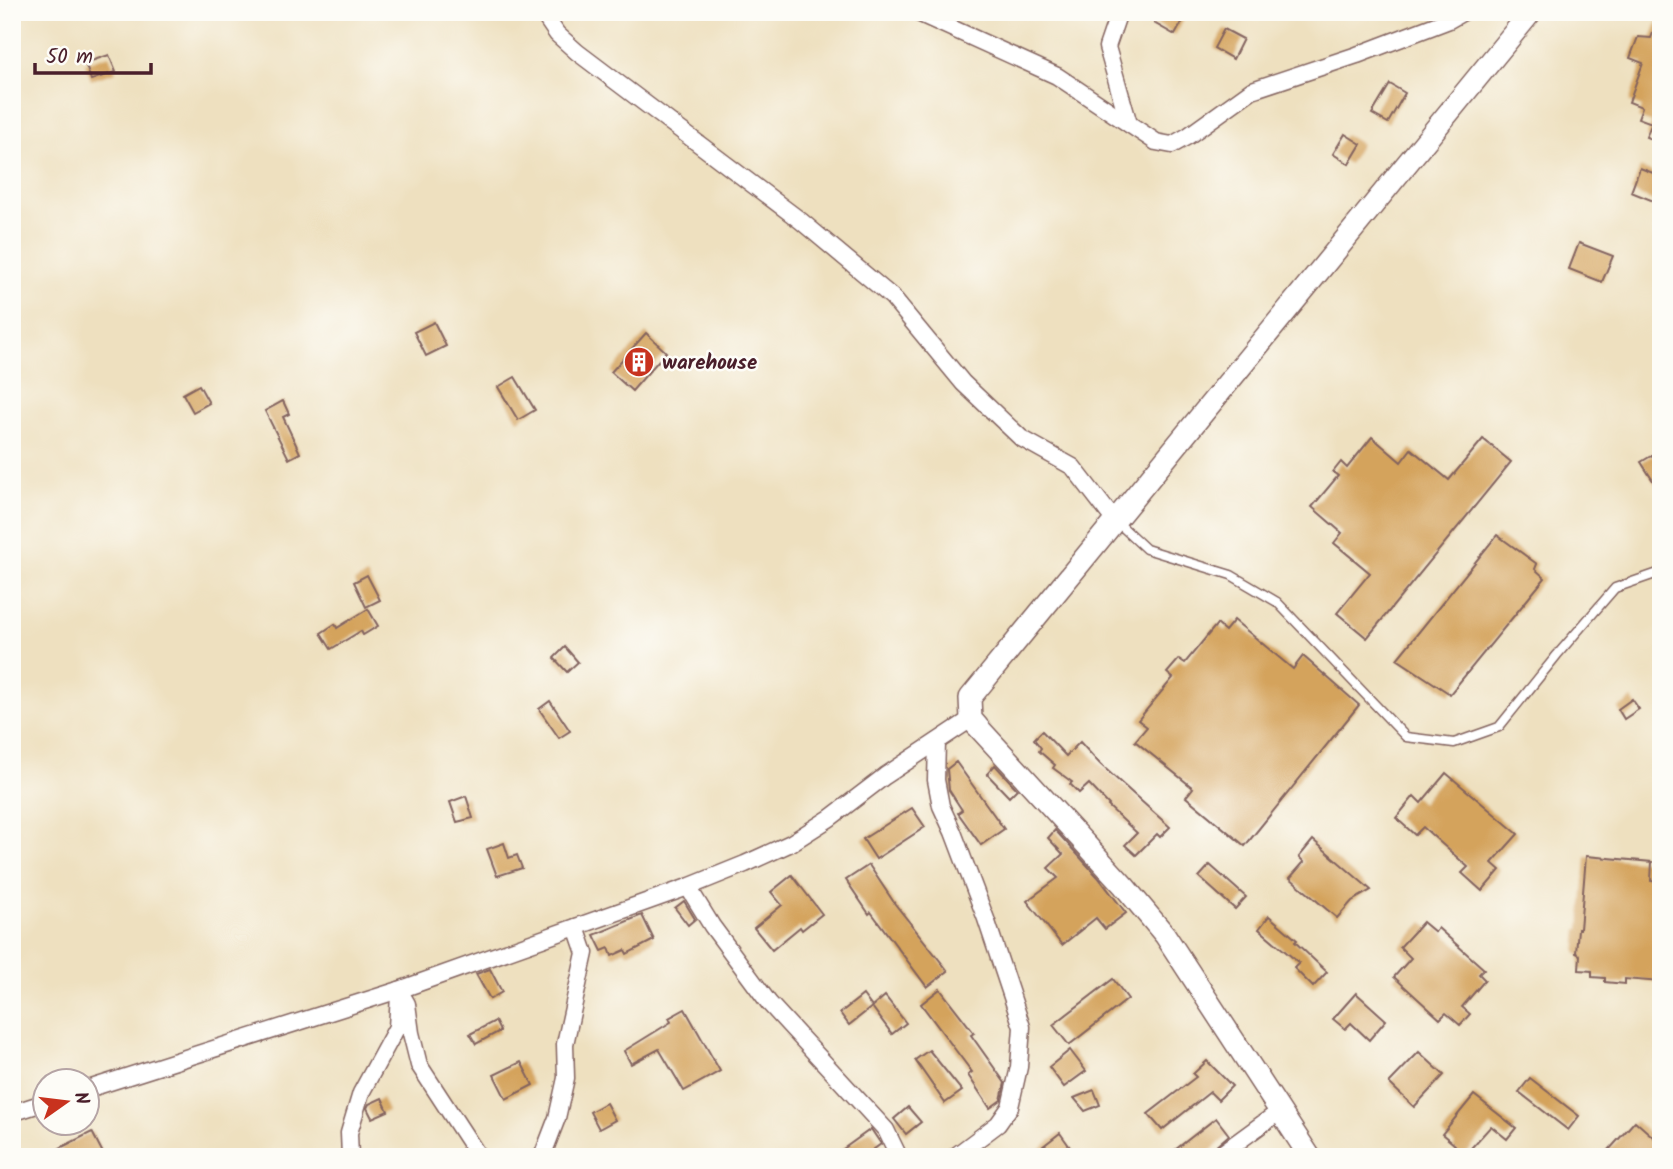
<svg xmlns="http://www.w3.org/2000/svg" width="1673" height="1169" font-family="Kalam,sans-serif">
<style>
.building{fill:#d4a35c}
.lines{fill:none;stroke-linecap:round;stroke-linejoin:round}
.lane-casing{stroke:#83635f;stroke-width:11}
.street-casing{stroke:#83635f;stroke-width:19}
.secondary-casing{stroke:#83635f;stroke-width:24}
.lane{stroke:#fff;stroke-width:8}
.street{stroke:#fff;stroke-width:16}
.secondary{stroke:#fff;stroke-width:21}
.labels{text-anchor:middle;stroke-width:5;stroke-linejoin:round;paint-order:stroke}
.poi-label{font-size:21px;font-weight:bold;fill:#4a1f2b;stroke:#fdfcf7;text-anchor:start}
</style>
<rect width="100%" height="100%" fill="#fdfcf7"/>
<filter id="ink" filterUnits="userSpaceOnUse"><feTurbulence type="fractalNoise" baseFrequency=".0143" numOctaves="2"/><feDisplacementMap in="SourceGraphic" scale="14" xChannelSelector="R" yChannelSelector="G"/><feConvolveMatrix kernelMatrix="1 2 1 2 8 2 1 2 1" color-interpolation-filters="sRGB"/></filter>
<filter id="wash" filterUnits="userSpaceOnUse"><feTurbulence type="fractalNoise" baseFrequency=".00686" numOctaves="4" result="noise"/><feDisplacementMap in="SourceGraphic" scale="28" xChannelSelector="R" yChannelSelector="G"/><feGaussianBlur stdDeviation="1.57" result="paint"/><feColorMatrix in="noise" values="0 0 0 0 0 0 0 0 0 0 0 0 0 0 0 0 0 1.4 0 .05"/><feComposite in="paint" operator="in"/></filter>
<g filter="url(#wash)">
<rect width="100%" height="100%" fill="#eee0bf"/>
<g id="blocks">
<g class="building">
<path d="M1160,12H1188L1175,35L1154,23Z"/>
<path d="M1660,15H1661V143L1646,137L1652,123L1638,118L1642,107L1629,102L1643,63L1630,58L1638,37L1651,38Z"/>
<path d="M1224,29L1243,39L1233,59L1214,48Z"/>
<path d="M109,55L116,72L91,80L85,63Z"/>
<path d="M1390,84L1405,93L1388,123L1372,114Z"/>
<path d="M1345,134L1361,144L1349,164L1333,154Z"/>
<path d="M1640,168L1661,176V204L1631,192Z"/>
<path d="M1579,243L1613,256L1602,282L1569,269Z"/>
<path d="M434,322L446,346L426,356L414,332Z"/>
<path d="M646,333L666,352L632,391L611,372Z"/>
<path d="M515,377L535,410L518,420L498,387Z"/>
<path d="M199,385L209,403L193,412L183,394Z"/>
<path d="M283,401L289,414L283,417L300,453L289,459L265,411Z"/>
<path d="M1372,437L1401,462L1411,449L1449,480L1483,439L1511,462L1367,638L1337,613L1370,573L1334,543L1342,533L1312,507L1338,476L1333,472L1341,462L1347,468Z"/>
<path d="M1661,450V493L1641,462Z"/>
<path d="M1497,535L1537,564L1535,569L1545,578L1450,694L1397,659Z"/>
<path d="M367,575L380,600L366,607L354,582Z"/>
<path d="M368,609L378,626L363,635L361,631L331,649L321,633L335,624L337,628Z"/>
<path d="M1234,620L1293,669L1303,656L1359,705L1245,846L1186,797L1193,788L1135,741L1147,727L1138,720L1173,678L1167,673L1179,659L1185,663L1217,624L1225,631Z"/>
<path d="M565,647L578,662L567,672L554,658Z"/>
<path d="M1632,699L1639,709L1624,719L1618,709Z"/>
<path d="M550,701L570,731L559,738L539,709Z"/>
<path d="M1042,731L1066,756L1080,742L1100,764L1170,827L1160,837L1157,834L1136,855L1125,845L1137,833L1108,806L1109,805L1089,784L1079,793L1070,784L1072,782L1053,768L1055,765L1039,751L1041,748L1034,739Z"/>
<path d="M956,762L1004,829L981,845L958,813L962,810L949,790L947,769Z"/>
<path d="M995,765L1017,789L1009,797L987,774Z"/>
<path d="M1446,773L1518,834L1492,863L1500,870L1482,891L1462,873L1468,867L1423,827L1415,835L1396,818L1414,796L1421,803Z"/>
<path d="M466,796L473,818L457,822L450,802Z"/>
<path d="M912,808L925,827L876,859L863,839Z"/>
<path d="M1055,830L1098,877L1126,913L1105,929L1096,918L1062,945L1027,901L1058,878L1048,868L1063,854L1048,838Z"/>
<path d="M1313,840L1371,890L1352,901L1337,918L1290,878L1304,862L1299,857Z"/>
<path d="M504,843L509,858L517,855L522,868L497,876L487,849Z"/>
<path d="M1586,856L1652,862L1651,881L1657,882V891H1661V982L1625,979V984L1605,982V978L1592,977V971L1579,970L1580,955L1576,953L1578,929H1580Z"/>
<path d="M869,865L895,904L948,971L927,987L871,912L869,914L846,880Z"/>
<path d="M1210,865L1246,897L1235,909L1199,877Z"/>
<path d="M792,875L822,914L802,930L800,927L772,950L754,928L782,905L771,892Z"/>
<path d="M684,901L695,919L688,925L675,908Z"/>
<path d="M642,915L654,940L627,954L625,950L612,956L609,948L602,951L594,935Z"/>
<path d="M1269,916L1297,940L1295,942L1327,972L1313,987L1294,968L1299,963L1259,929Z"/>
<path d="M1423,922L1435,932L1438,928L1484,969L1479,974L1485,980L1462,1007L1470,1014L1460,1025L1446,1013L1440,1019L1394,977L1411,958L1400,947Z"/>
<path d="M490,969L502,992L490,999L476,974Z"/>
<path d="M1113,979L1128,999L1069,1045L1053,1025Z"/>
<path d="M940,989L974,1033L971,1035L1005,1083L1001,1100L990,1108L968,1075L972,1072L921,1004Z"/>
<path d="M1356,993L1386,1020L1369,1040L1351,1023L1345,1029L1333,1019Z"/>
<path d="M863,995L872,1007L885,996L906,1023L892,1034L872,1007L849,1025L840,1013Z"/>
<path d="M685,1009L720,1071L684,1091L659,1049L631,1064L624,1051L671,1022L669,1018Z"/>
<path d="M495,1021L500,1031L476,1044L470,1034Z"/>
<path d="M929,1050L962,1091L945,1103L915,1060Z"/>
<path d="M1070,1050L1086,1071L1064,1087L1049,1067Z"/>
<path d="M1419,1052L1444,1075L1414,1107L1389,1083Z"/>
<path d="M1207,1061L1232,1086L1218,1100L1210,1092L1162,1130L1148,1114L1196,1077L1193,1074Z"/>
<path d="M521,1062L533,1085L506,1099L494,1075Z"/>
<path d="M1530,1078L1579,1116L1568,1130L1519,1092Z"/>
<path d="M1094,1090L1100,1105L1085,1111L1074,1098Z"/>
<path d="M1474,1095L1516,1128L1507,1139L1491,1126L1463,1157L1453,1148L1455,1145L1442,1134Z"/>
<path d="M382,1098L388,1111L372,1118L367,1108L369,1104Z"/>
<path d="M606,1103L615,1120L599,1129L590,1112Z"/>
<path d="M908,1107L921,1122L906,1134L894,1119Z"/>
<path d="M1216,1118L1229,1135L1207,1154L1203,1157H1166Z"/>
<path d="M1635,1121L1661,1144V1157H1614L1608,1151Z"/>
<path d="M871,1129L881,1144L863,1157H832Z"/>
<path d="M92,1132L105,1157H65L60,1148Z"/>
<path d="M1060,1133L1077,1157H1029Z"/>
</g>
</g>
</g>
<g filter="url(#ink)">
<use href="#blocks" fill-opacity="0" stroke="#83635f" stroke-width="2"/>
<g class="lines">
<g class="lane-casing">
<path id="lane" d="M1115,520L1146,549L1231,575L1277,602L1406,737L1454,743L1499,727L1557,655L1615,588L1661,572"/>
</g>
<g class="street-casing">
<g id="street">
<path d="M542,12L557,34L577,52L801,221L892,297L963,383L1021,438L1073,467L1114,520"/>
<path d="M916,12L1057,76L1156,142L1172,145L1188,136L1252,90L1357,55L1449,20L1463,12"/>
<path d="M1119,12L1107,47L1129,124"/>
<path d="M937,742L936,780L941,806L953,832L986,919L1022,1027L1019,1067L1010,1107L998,1124L954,1157"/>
<path d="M688,887L712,926L769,1003L886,1130L899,1157"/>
<path d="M399,990L407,1004L411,1033L419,1065L479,1157"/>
<path d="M88,1089L399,990L688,887L745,864L791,843L830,818L885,776L971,719"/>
<path d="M12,1113L46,1102"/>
<path d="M350,1157L349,1133L361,1093L397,1027L399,996"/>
<path d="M542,1157L557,1118L566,1078L565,1044L585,953L576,927"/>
<path d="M1217,1157L1280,1111"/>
</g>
</g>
<g class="secondary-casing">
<path id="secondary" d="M1310,1157L1165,935L1124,886L978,727L971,719L970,698L1531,12"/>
</g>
<use href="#lane" class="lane"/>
<use href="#street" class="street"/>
<use href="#secondary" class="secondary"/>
</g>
</g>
<defs>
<g id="building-disc" transform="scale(1.575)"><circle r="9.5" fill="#c8321e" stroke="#fdfcf7"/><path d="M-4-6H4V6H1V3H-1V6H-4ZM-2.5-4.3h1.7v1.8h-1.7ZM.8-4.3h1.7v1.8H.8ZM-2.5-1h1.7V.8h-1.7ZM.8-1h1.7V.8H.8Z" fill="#fff"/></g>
</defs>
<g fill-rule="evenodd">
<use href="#building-disc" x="639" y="362"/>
</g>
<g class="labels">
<g class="poi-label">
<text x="662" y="369">warehouse</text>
</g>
</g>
<rect width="1673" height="1169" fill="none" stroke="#fdfcf7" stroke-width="42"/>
<g transform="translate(66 1102) rotate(76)"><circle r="33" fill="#fdfcf7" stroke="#b5a4a5" stroke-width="2"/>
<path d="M0-5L12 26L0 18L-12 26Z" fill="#c8321e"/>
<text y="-10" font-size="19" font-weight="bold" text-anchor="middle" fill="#4a1f2b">N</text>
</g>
<path d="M35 63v10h116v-10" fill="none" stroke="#4a1f2b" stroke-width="3.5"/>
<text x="46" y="63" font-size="21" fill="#4a1f2b" stroke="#fdfcf7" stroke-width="5" paint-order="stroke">50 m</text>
</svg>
